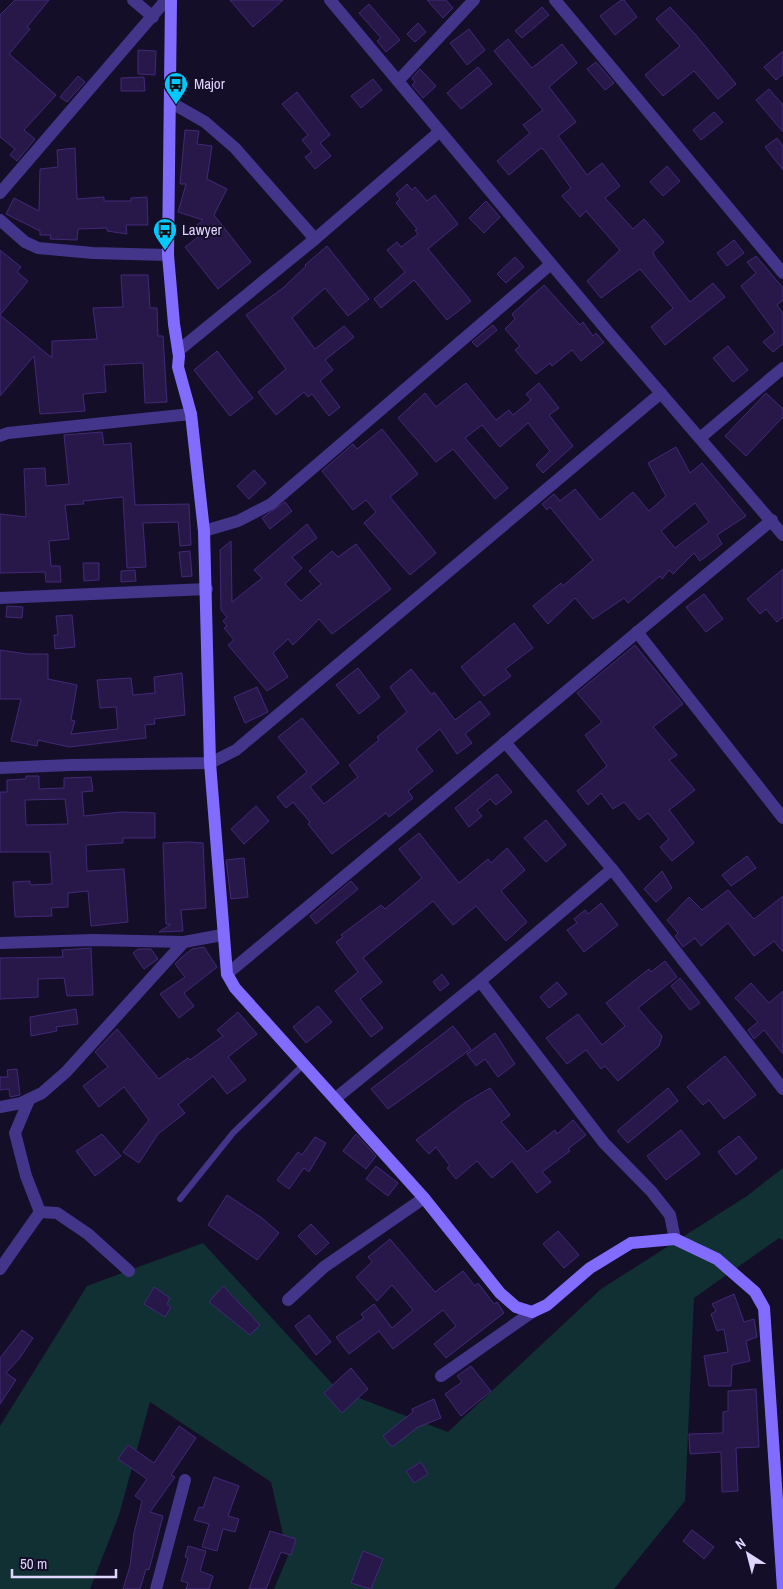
<svg xmlns="http://www.w3.org/2000/svg" width="783" height="1589" font-family="'Archivo Narrow',sans-serif">
<style>
.green{fill:#103033}
.building{fill:#28184a;stroke:#422978;fill-rule:evenodd}
.lines{fill:none;stroke-linecap:round;stroke-linejoin:round}
.lane{stroke:#43358a;stroke-width:6}
.street{stroke:#43358a;stroke-width:12}
.secondary{stroke:#816cff;stroke-width:12}
.labels{text-anchor:middle;stroke-width:4;stroke-linejoin:round;paint-order:stroke}
.poi-label{font-size:15px;fill:#dfd5ff;stroke:#150e28;text-anchor:start}
</style>
<rect width="100%" height="100%" fill="#150e28"/>
<path class="green" d="M783,1168V1240L779,1238L694,1298L685,1501L614,1589H274L288,1556L271,1482L150,1402L119,1515L90,1589H0V1426L87,1286L203,1243L338,1390L448,1432L601,1289L747,1196Z"/>
<g class="building">
<path d="M15,0H49L27,27L30,29L9,54L56,95L24,130L35,139L17,161L10,155L15,149L0,137V15Z"/>
<path d="M230,0H283L253,27Z"/>
<path d="M427,0H446L453,8L443,18Z"/>
<path d="M621,0H624L637,17L615,35L600,16Z"/>
<path d="M369,4L400,40L386,52L377,41L381,38L359,13Z"/>
<path d="M542,7L549,15L522,38L515,31Z"/>
<path d="M670,7L695,34L736,84L718,99L694,71L663,96L645,75L680,46L656,19Z"/>
<path d="M418,23L426,32L415,42L407,34Z"/>
<path d="M469,29L485,50L467,65L450,43Z"/>
<path d="M508,39L532,68L562,44L577,63L549,87L576,122L558,136L587,175L602,163L620,186L605,198L633,229L644,219L664,242L653,252L655,257L690,302L713,283L725,297L665,345L651,327L673,308L640,269L601,298L587,281L620,250L586,211L580,217L562,196L571,188L544,150L541,148L509,175L497,161L530,133L523,125L543,110L494,51Z"/>
<path d="M138,50L156,51L155,75L138,74Z"/>
<path d="M783,51V74L776,80L764,67Z"/>
<path d="M596,62L614,83L605,90L587,69Z"/>
<path d="M478,67L492,84L461,109L447,93Z"/>
<path d="M420,69L436,86L423,98L412,85L415,82L412,78Z"/>
<path d="M78,76L85,82L67,102L60,97Z"/>
<path d="M144,77L145,91H121V78Z"/>
<path d="M373,79L382,90L361,108L351,96Z"/>
<path d="M769,89L783,105V132L756,100Z"/>
<path d="M297,92L330,135L320,143L331,156L315,169L305,157L312,152L302,140L308,135L282,104Z"/>
<path d="M714,112L723,122L701,140L693,130Z"/>
<path d="M185,130L199,131L197,144L212,146L207,179L227,189L214,215L251,262L218,289L185,247L202,234L196,226L203,220L178,212L186,184H180Z"/>
<path d="M777,138L783,146V170L765,147Z"/>
<path d="M75,148L77,199L104,197V201H131V198L147,197L148,225H126L127,234L107,231V228L78,229L77,240L50,239L51,235H40V231L6,214L14,198L39,211L40,169L58,167L57,150Z"/>
<path d="M667,166L680,181L663,196L650,182Z"/>
<path d="M407,184L412,190L415,187L427,201L435,195L458,224L428,249L471,301L447,320L414,280L381,308L374,299L405,272L387,250L397,242L401,247L418,234L415,230L417,229L396,203L400,199L396,194Z"/>
<path d="M486,201L500,217L484,233L469,218Z"/>
<path d="M734,240L744,253L727,266L717,253Z"/>
<path d="M327,246L369,299L348,316L325,288L292,318L315,349L344,326L354,337L325,360L333,370L320,381L340,407L329,416L312,394L308,397L304,392L276,415L258,392L286,369L246,315L283,288L306,266L305,265Z"/>
<path d="M0,250L21,267L17,272L28,281L0,315L52,358V341L97,339L93,308L123,307L121,275H148L150,308H157L158,336H163L167,402L145,403L143,363L104,365L106,392L83,394L85,411L40,414L34,356L0,396Z"/>
<path d="M756,256L783,288V300L777,305L783,313V344L773,352L763,342L775,332L741,286L756,273L747,262Z"/>
<path d="M515,257L524,267L506,283L497,274Z"/>
<path d="M544,285L580,325L583,322L593,336L596,333L604,342L581,361L572,350L552,366L550,363L536,374L515,350L520,346L505,329L515,319L512,314Z"/>
<path d="M493,325L497,330L477,347L472,342Z"/>
<path d="M728,346L748,370L733,382L713,358Z"/>
<path d="M217,351L253,398L230,416L194,370Z"/>
<path d="M466,383L496,420L509,410L513,415L531,400L526,394L539,383L559,408L549,415L573,446L543,473L536,465L550,451L528,423L500,447L482,425L465,438L508,488L495,499L453,449L436,462L398,418L425,393L436,407Z"/>
<path d="M766,393L783,409V417L746,456L725,436Z"/>
<path d="M382,429L418,474L390,497L436,553L410,575L364,523L376,512L366,500L353,510L322,471L353,444L357,449Z"/>
<path d="M102,432L104,445L131,443L135,505L189,504L191,545L180,546L178,522L143,523L146,567L127,568L123,497L83,501L84,504L65,505L69,539L49,541L51,566H60L61,582H46L45,572L0,573V514L26,517L24,469L45,468L46,486L69,484L64,435Z"/>
<path d="M676,447L690,473L702,463L746,516L717,535L722,544L700,561L694,553L673,574L669,570L662,579L660,576L628,603L624,598L593,619L575,598L548,624L533,606L561,583L563,586L593,560L550,507L547,510L542,504L554,494L560,501L575,489L600,520L633,492L649,511L666,496L648,463ZM695,503L709,522L675,548L661,531Z"/>
<path d="M254,470L266,483L249,499L237,486Z"/>
<path d="M285,502L292,511L270,529L262,518Z"/>
<path d="M307,524L317,538L292,557L302,568L285,584L301,601L321,584L309,571L332,551L338,557L356,544L391,589L332,634L319,619L293,645L288,639L273,653L288,677L267,691L228,645L234,640L224,628L227,626L223,621L227,617L221,610L220,550L231,541L232,602L262,578L254,570Z"/>
<path d="M190,551L192,576L182,577L179,552Z"/>
<path d="M83,563H99V580L84,581Z"/>
<path d="M783,569V617L777,622L766,609L760,614L747,599Z"/>
<path d="M135,570L136,581L121,582V571Z"/>
<path d="M704,594L723,619L706,632L686,607Z"/>
<path d="M7,606L23,607L22,618L6,617Z"/>
<path d="M72,615L75,647L55,649L54,635H58L56,616Z"/>
<path d="M514,623L533,648L505,669L511,676L484,696L461,667Z"/>
<path d="M635,645L683,704L653,727L677,755L669,760L695,790L669,810L694,843L672,861L660,847L669,839L648,813L639,820L624,802L613,809L601,793L588,805L577,791L607,766L585,735L602,722L577,693Z"/>
<path d="M0,650L27,654H48V679L77,685L71,720L75,721L71,734L118,729L116,707L100,708L97,680L131,678L133,695L155,693L154,677L182,673L185,715L154,719L155,724L145,725L146,738L69,747L38,740L37,746L11,741L21,699H0Z"/>
<path d="M358,668L380,697L359,714L336,685Z"/>
<path d="M411,669L432,695L434,692L455,720L480,701L490,714L465,734L472,743L457,754L440,729L416,749L433,771L408,791L413,798L389,817L386,813L332,854L308,824L310,822L293,802L286,808L277,797L307,772L278,737L302,718L339,763L310,787L324,804L358,777L349,765L379,740L377,737L407,712L390,687Z"/>
<path d="M257,687L268,712L245,723L234,697Z"/>
<path d="M497,774L512,792L496,805L490,799L477,810L482,816L469,827L455,808Z"/>
<path d="M26,776H39V789L64,788V778L91,777L93,791L82,792L84,816L121,812L155,813V838H123V843L86,845L87,871L124,869L128,922L91,926L88,891L68,893V907L51,908L52,916L15,917L13,882L30,881V885L52,884L50,852H0V792H7V780L26,779ZM65,799L68,824L26,825L25,800Z"/>
<path d="M256,806L269,821L244,844L231,829Z"/>
<path d="M546,820L566,845L546,862L524,838Z"/>
<path d="M419,833L459,883L488,859L491,863L507,848L525,870L501,891L527,922L506,941L476,906L453,925L433,901L363,958L382,982L360,999L383,1028L371,1037L335,991L358,972L336,942L343,937L341,935L381,905L385,909L422,878L399,849Z"/>
<path d="M188,842L203,843L206,908L181,910L183,931L159,932L171,924H166L163,843Z"/>
<path d="M747,856L756,868L731,886L722,875Z"/>
<path d="M244,858L248,897L231,899L226,860Z"/>
<path d="M662,871L672,888L656,902L644,889Z"/>
<path d="M351,881L358,889L316,924L310,916Z"/>
<path d="M728,890L754,919L783,896V952L774,941L754,956L728,923L701,946L695,938L683,947L675,936L678,933L667,920L689,897L702,910Z"/>
<path d="M601,903L618,925L584,952L567,930L577,923L574,919L585,910L588,914Z"/>
<path d="M204,947L217,967L184,993L194,1006L179,1018L160,994L185,977L175,964L181,958L192,949Z"/>
<path d="M91,948L93,995L67,996L64,978L38,979V997L0,999V958L63,957L62,950Z"/>
<path d="M138,949H151L158,959L144,969L133,953Z"/>
<path d="M665,961L677,977L638,1008L662,1036L659,1046L618,1081L605,1066L601,1069L586,1050L567,1064L546,1038L578,1014L602,1045L625,1026L606,1003L649,969L651,972Z"/>
<path d="M442,974L449,984L440,991L433,982Z"/>
<path d="M680,978L700,1003L690,1010L671,986Z"/>
<path d="M557,982L567,994L549,1008L540,997Z"/>
<path d="M751,983L769,1003L783,991V1054L764,1030L754,1039L748,1030L758,1022L735,998Z"/>
<path d="M318,1006L332,1022L306,1043L293,1027Z"/>
<path d="M76,1009L78,1024L56,1027L57,1031L31,1036L30,1017Z"/>
<path d="M238,1012L257,1034L228,1057L246,1080L227,1094L213,1076L178,1105L185,1113L158,1134L139,1163L123,1152L149,1120L124,1087L99,1107L83,1086L108,1067L95,1052L117,1029L159,1079L188,1058L190,1060L223,1036L217,1030Z"/>
<path d="M453,1026L471,1049L388,1109L371,1089Z"/>
<path d="M495,1033L515,1064L498,1077L485,1059L476,1066L467,1054Z"/>
<path d="M725,1056L756,1095L724,1119L709,1100L703,1105L687,1087Z"/>
<path d="M17,1069L20,1095L10,1097L9,1089L0,1090V1077H8L7,1070Z"/>
<path d="M490,1088L510,1115L501,1122L527,1152L555,1130L557,1134L573,1120L586,1135L568,1149L570,1151L542,1172L551,1182L537,1193L512,1161L492,1178L477,1161L456,1179L447,1168L450,1166L436,1147L429,1154L416,1140L466,1102Z"/>
<path d="M668,1088L678,1101L628,1143L617,1131Z"/>
<path d="M681,1130L700,1154L666,1180L647,1156Z"/>
<path d="M102,1134L121,1156L95,1176L76,1151Z"/>
<path d="M356,1134L376,1156L366,1169L343,1151Z"/>
<path d="M739,1136L757,1158L736,1175L718,1152Z"/>
<path d="M315,1137L326,1143L309,1172L304,1168L289,1189L277,1180L298,1152L302,1155Z"/>
<path d="M376,1166L398,1183L388,1196L366,1179Z"/>
<path d="M227,1195L262,1218L279,1233L257,1260L208,1225Z"/>
<path d="M311,1224L329,1243L316,1255L298,1236Z"/>
<path d="M558,1231L579,1255L564,1268L543,1244Z"/>
<path d="M390,1239L435,1292L463,1271L475,1286L478,1283L494,1304L497,1302L504,1313L446,1358L434,1344L456,1326L443,1310L393,1349L379,1331L349,1354L336,1337L364,1318L361,1314L374,1304L392,1328L413,1310L392,1285L377,1301L356,1277L372,1262L368,1257Z"/>
<path d="M223,1286L260,1325L250,1335L209,1302Z"/>
<path d="M154,1287L170,1298L167,1304L171,1307L165,1317L144,1304Z"/>
<path d="M734,1294L744,1322L754,1319L757,1337L746,1341L750,1361L732,1365L731,1386H709L704,1356L728,1352L724,1329L717,1331L711,1314L716,1311L712,1304Z"/>
<path d="M309,1315L331,1342L316,1355L295,1326Z"/>
<path d="M22,1330L33,1338L19,1359L6,1373L16,1380L0,1404V1358Z"/>
<path d="M471,1366L491,1391L461,1416L445,1394L462,1382L457,1376Z"/>
<path d="M351,1368L368,1389L342,1413L324,1393Z"/>
<path d="M756,1389L759,1447L736,1448L738,1491L722,1492L721,1452L690,1454L689,1434L723,1433V1412L728,1411V1391Z"/>
<path d="M434,1399L441,1418L418,1427L392,1447L383,1436L413,1412L412,1409Z"/>
<path d="M179,1426L196,1438L171,1475L175,1477L150,1512L163,1516L149,1570L146,1569L140,1589H123L130,1566L134,1533L142,1501L135,1496L147,1479L118,1459L128,1445L154,1463Z"/>
<path d="M421,1462L428,1474L414,1483L406,1471Z"/>
<path d="M214,1477L239,1486L228,1516L239,1519L235,1532L223,1529L217,1551L202,1547L209,1524L194,1520L199,1507L203,1508Z"/>
<path d="M692,1530L714,1547L704,1559L683,1541Z"/>
<path d="M270,1531L296,1539L291,1555L281,1552L266,1589H249Z"/>
<path d="M188,1546L206,1551L200,1571L213,1576L209,1589H186L188,1583L181,1581L188,1558L185,1557Z"/>
<path d="M363,1551L383,1559L371,1589L351,1583Z"/>
</g>
<g class="lines">
<path class="lane" d="M180,1199L233,1133L304,1064"/>
<g class="street">
<path d="M133,0L153,17"/>
<path d="M330,0L609,333L783,535"/>
<path d="M555,0L783,273"/>
<path d="M398,81L474,0"/>
<path d="M170,102L205,122L235,148L315,239"/>
<path d="M0,193L166,0"/>
<path d="M0,220L25,242L38,248L93,253L168,255"/>
<path d="M178,351L315,239L439,132"/>
<path d="M0,436L8,433L191,414"/>
<path d="M700,438L783,368"/>
<path d="M204,531L238,521L271,504L551,264"/>
<path d="M0,598L207,589"/>
<path d="M637,632L783,818"/>
<path d="M505,742L612,869L783,1089"/>
<path d="M0,768L70,765L210,763L236,750L661,393"/>
<path d="M0,943L93,940L184,942"/>
<path d="M227,974L772,520"/>
<path d="M480,981L604,1143L651,1191L670,1215L675,1239"/>
<path d="M336,1098L480,981L612,869"/>
<path d="M0,1107L21,1103L42,1093L66,1072L184,942L222,935"/>
<path d="M40,1212L57,1213L88,1234L129,1271"/>
<path d="M0,1269L40,1212L26,1176L15,1133L29,1100"/>
<path d="M288,1300L324,1267L424,1198"/>
<path d="M441,1376L532,1312"/>
<path d="M156,1589L185,1480"/>
</g>
<path class="secondary" d="M171,0L168,255L174,324L179,356L178,367L191,414L204,531L210,763L227,974L235,988L424,1198L500,1293L516,1307L532,1312L547,1305L590,1268L631,1243L675,1239L717,1259L755,1292L764,1308L783,1589"/>
</g>
<defs>
<g id="bus-pin" transform="scale(1.25)"><path d="M0 17L-7.5 6A9.5 9.5 0 1 1 7.5 6Z" fill="#01c8ff" stroke="#150e28"/><path d="M-5-6H5V4H4V6H2V4H-2V6H-4V4H-5ZM-3.5-4V0h7V-4ZM-3.5 1.2v1.5H-2V1.2ZM2 1.2v1.5H3.5V1.2Z" fill="#111"/></g>
</defs>
<g fill-rule="evenodd">
<use href="#bus-pin" x="176" y="84"/>
<use href="#bus-pin" x="165" y="230"/>
</g>
<g class="labels">
<g class="poi-label">
<text x="194" y="89">Major</text>
<text x="182" y="235">Lawyer</text>
</g>
</g>
<g transform="translate(748 1554) rotate(324)" stroke="#150e28" stroke-width="4" paint-order="stroke">
<path d="M0-4L9 19L0 12L-9 19Z" fill="#dfd5ff"/>
<text y="-8" font-size="14" font-weight="bold" text-anchor="middle" fill="#dfd5ff">N</text>
</g>
<path d="M12 1569v8h104v-8" fill="none" stroke="#dfd5ff" stroke-width="2.5"/>
<text x="20" y="1569" font-size="15" fill="#dfd5ff" stroke="#150e28" stroke-width="4" paint-order="stroke">50 m</text>
</svg>
